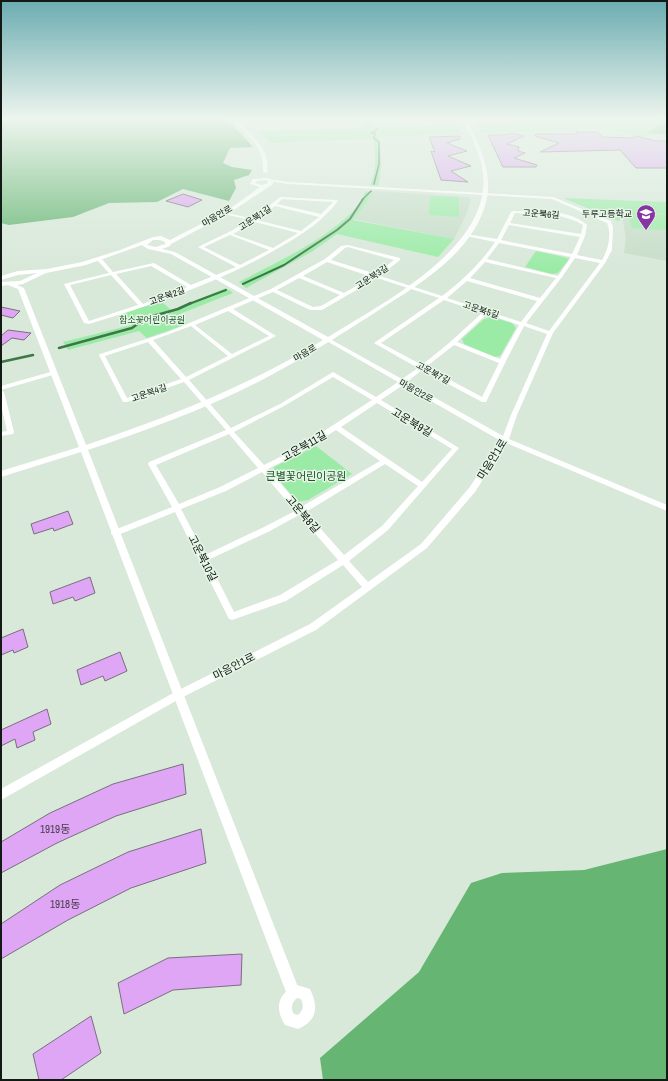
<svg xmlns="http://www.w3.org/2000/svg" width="668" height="1081" font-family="'Archivo Narrow','Noto Sans KR',sans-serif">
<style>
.built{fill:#c7ddc9}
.green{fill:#9beba7}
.forest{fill:#66b573}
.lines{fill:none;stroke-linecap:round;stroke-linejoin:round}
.stream-far2{stroke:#3e7748;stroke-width:1.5}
.stream-far1{stroke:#3e7748;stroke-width:2}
.stream{stroke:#3e7748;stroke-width:2.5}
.building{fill:#dea6f4;stroke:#796f7e}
.minor{fill:#fff;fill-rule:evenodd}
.tertiary{fill:#fff;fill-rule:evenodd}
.labels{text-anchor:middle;stroke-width:3;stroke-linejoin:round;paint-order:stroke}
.far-street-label{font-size:9px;fill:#131914;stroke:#e5f5e6}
.far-poi-label{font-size:9px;fill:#131914;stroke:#e5f5e6;text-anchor:end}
.far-park-label{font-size:9px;fill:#1d552a;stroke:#e5f5e6}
.street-label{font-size:11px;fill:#131914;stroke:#e5f5e6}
.park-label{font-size:11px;fill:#1d552a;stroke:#e5f5e6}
.near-number-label{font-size:11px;fill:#463c4c}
</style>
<rect width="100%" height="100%" fill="#d8e8d9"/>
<g class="built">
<path d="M373,191L467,197L471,199L466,215L454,239L353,219L365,205Z"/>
<path d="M621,211L667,214V261L624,253L626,238Z"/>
</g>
<g class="green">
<path d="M361,118H369L375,128L455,125L463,134L379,137C382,154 382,169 378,186L370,185C377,170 376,154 373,139L271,143L258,131L364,128Z"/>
<path d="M564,118H659L667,127L663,131L652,136L631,135L606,129L481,133L476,125L550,120Z"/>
<path d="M373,191L365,205L353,220L454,239L438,257L337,234L313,251L246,288L239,282C277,262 324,241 354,210C359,205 362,198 365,192Z"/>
<path d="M430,196L459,197V217L429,215Z"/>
<path d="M563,198L667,202V214L619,211L620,221H618Z"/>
<path d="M627,212L667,215V230L632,228Z"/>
<path d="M536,251L564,257L569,259L558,273L552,274L525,267Z"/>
<path d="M226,288L233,293L177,315L187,324L147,338L139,331L68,350L63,342L132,325L122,314L161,301L171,310Z"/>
<path d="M492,317L512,323L516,328L500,356L495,357L464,344L462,339L484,319Z"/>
<path d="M316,446L352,474L308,500L297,502L275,475L274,467Z"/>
</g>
<g class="forest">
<path d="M1,118H226L253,147L230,148L223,163L232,167L252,170L249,175L234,180L236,188L229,201L183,189L157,202L109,203L73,217L9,225L1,223Z"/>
<path d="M655,118H667V135L648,133L661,122Z"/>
<path d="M667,849V1080H323L320,1058L419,972L471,883L502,873L584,870Z"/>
</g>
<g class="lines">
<g class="stream-far2">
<path d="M374,184L379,164V142L374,138L375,133H371L377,129"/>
<path d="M362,200L371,191"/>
</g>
<g class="stream-far1">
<path d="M243,284L284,265L337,230L350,219L363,199"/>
<path d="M189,304L226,290"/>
</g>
<g class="stream">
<path d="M59,348L132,328L146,318L178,309L191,303"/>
<path d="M1,362L33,355"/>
</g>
</g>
<g class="building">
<path d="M576,132H598L602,137L632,138L637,136L655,141H667V168H636L620,150L540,152L559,143L535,136V134H577Z"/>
<path d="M512,133L524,136L507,144L519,147L518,151L525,153L514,158L537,165L536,167H503L488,135H506Z"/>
<path d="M460,136V139L447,143L467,151L448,156L471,166L451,171L468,182L441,180L431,151L435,152L429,137Z"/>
<path d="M183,194L202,200L188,207L166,201Z"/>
<path d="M1,307L20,311L13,318L1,315Z"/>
<path d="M8,330L31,333L24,340L12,338L1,346V336Z"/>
<path d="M68,511L73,524L54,531L53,528L34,534L31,524Z"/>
<path d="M90,577L95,593L75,601L73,597L53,604L50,592Z"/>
<path d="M23,629L28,647L14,653L13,650L1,655V638Z"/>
<path d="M120,652L127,671L105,681L103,676L81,685L77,670Z"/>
<path d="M47,709L51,724L33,732L35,740L17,748L15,739L1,746V730Z"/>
<path d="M183,764L186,794L116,816L57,843L1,873V842L50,813L113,784Z"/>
<path d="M201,829L206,863L131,888L68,920L1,959V924L60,885L128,852Z"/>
<path d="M242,954L241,985L173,990L124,1014L118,983L168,958Z"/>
<path d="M91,1016L101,1053L61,1080H39L33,1054Z"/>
</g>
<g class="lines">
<g class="minor">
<path d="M269,179L288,182L553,197L611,221L613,227L612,250L605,263L553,333L517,415L509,439L667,505V511L506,443L475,492L427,548L316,630L181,698L1,800V789L175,692L310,624L362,587L343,565L286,601L232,620L229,619L175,512L118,535H112L111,533L112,531L172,507L148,464L149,462L226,430L184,382L127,402H123L99,355L100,354L168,332L271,289L325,259L341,246L348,245L400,258V260L380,276L442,296C463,280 481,263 495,242L466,236V234L497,239L511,212L513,211C537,212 568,208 587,225L585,236L577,255L602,260C608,250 612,235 607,223L552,199L288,184L269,181ZM515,213C538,215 562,212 583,225L581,234L510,223ZM509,225L580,237L572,254L501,240ZM499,243L571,257L558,276L487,259ZM348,247L394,260L376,274L331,260L345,248ZM575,258L600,263L549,331L526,323L562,277ZM327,262L372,277L344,293L303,276ZM485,262L556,278L540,298L470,278ZM299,278L340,295L321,306L313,307L277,290ZM377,278L439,298L374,343L418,368L402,379L330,339L325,340L398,382L376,397L333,372L280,404L231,428L189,380L276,336L233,309L273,292L310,310H322ZM467,281L537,301L521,322L447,298ZM444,300L482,313L449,343L422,365L381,343ZM228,311L269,336L232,354L195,325ZM487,314L519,325L500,359L457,342ZM191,326L228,356L186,377L153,340ZM524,326L547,334L511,415L503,436L407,382L422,370L482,402H486L506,361ZM148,342L181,379L127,398L105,356ZM454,345L499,363L482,397L426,367ZM333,377L372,400L296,449L264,465L234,432L284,406ZM403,385L501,441L469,488L421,544L368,582L349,561L388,530L459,448L381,400ZM377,403L452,449L422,482L341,427ZM336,430L380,461L301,507L268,469L300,453ZM229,434L258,468L220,487L179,504L156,465ZM385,464L418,486L382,526L344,555L306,512ZM262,472L295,511L262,528L205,555L181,509L226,491ZM299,515L338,560L280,595L234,612L208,560L268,532Z"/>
<path d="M280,197L336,200L338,201C324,220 303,234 282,246C223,281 155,304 89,324L84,323L64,284L109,273L97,260V258H101L113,272L154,263L191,285L236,267L198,247L231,231L250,220L224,214V212L253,219ZM282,199L333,202L321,214L277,204ZM275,206L319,217L301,231L257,220ZM255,222L298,233L273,248L233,234ZM230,235L269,250L240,265L204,247ZM151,266L187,287L143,304L116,274ZM111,275L138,305L89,321L70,285Z"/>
<path d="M54,371L56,372V374L1,390V386Z"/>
<path d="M1,390L4,392L14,432L13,434L1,436V432L7,431L1,405Z"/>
<path d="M297,985L310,989C319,1007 317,1021 298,1029L285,1025C274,1007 278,993 297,985ZM297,998L301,999C304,1005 303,1011 298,1015L294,1014C290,1008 292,1002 297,998Z"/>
</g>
<g class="tertiary">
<path d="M233,118H237C249,136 272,148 267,173L263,172C263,141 248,141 233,118Z"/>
<path d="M461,118H465L466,121L552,118L468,123C480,145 492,172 487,198C475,254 417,285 373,314C337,337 300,360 262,380C206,409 147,430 88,450L300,992L298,997L293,999L288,997L286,992L81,452L1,477V471L79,447L18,289L8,285L1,286V282L20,281L37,273L18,275L1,280V276L18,271L47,269L82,262L120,250L153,237L161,236L170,240L228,210L260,187L250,184L253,179L268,178L273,182V184L231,212L171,244L170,246L162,249L175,252L328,337C378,306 477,255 483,189C486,164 473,139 461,118ZM267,180L268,183L262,185L255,183L257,181ZM153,240H160L165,242V244L156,247L147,245ZM142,245L148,249L171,254L323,340C249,386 168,417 86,445L24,288L17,285L23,284L46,273L86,265Z"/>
</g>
</g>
<linearGradient id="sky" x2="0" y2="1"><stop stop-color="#6bacb1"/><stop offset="0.44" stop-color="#edf5ee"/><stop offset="1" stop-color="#edf5ee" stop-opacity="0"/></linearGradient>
<rect width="668" height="269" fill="url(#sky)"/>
<defs>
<g id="school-pin" transform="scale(1)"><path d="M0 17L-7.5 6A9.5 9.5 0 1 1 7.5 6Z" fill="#8835a4" stroke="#e5f5e6"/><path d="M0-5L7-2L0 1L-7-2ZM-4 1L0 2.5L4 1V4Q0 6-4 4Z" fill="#fff"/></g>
</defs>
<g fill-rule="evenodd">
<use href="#school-pin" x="646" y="214"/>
</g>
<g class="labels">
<g class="far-street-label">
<text transform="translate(541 214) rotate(4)" y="3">고운북6길</text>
<text transform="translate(217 216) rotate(-30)" y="3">마음안로</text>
<text transform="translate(255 218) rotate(-34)" y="3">고운북1길</text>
<text transform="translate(372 277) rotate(-33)" y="3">고운북3길</text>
<text transform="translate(167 296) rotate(-20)" y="3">고운북2길</text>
<text transform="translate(481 310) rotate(18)" y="3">고운북5길</text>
<text transform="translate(305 353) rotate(-30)" y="3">마음로</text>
<text transform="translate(433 373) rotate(28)" y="3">고운북7길</text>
<text transform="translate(416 391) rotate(29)" y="3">마음안2로</text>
<text transform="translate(149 393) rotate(-19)" y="3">고운북4길</text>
</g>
<g class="far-poi-label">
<text x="632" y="217">두루고등학교</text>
</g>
<g class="far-park-label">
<text x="152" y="323">함소꽃어린이공원</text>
</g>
<g class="street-label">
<text transform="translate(412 422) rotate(31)" y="4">고운북9길</text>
<text transform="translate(304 446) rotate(-30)" y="4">고운북11길</text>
<text transform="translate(492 459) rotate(-58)" y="4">마음안1로</text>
<text transform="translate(303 514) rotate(49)" y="4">고운북8길</text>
<text transform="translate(203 558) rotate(63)" y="4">고운북10길</text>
<text transform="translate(234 666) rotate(-27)" y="4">마음안1로</text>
</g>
<g class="park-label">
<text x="306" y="480">큰별꽃어린이공원</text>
</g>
<g class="near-number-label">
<text x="55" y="833">1919동</text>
<text x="65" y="908">1918동</text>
</g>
</g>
<rect width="668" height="1081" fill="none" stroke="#131914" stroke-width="4"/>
</svg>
